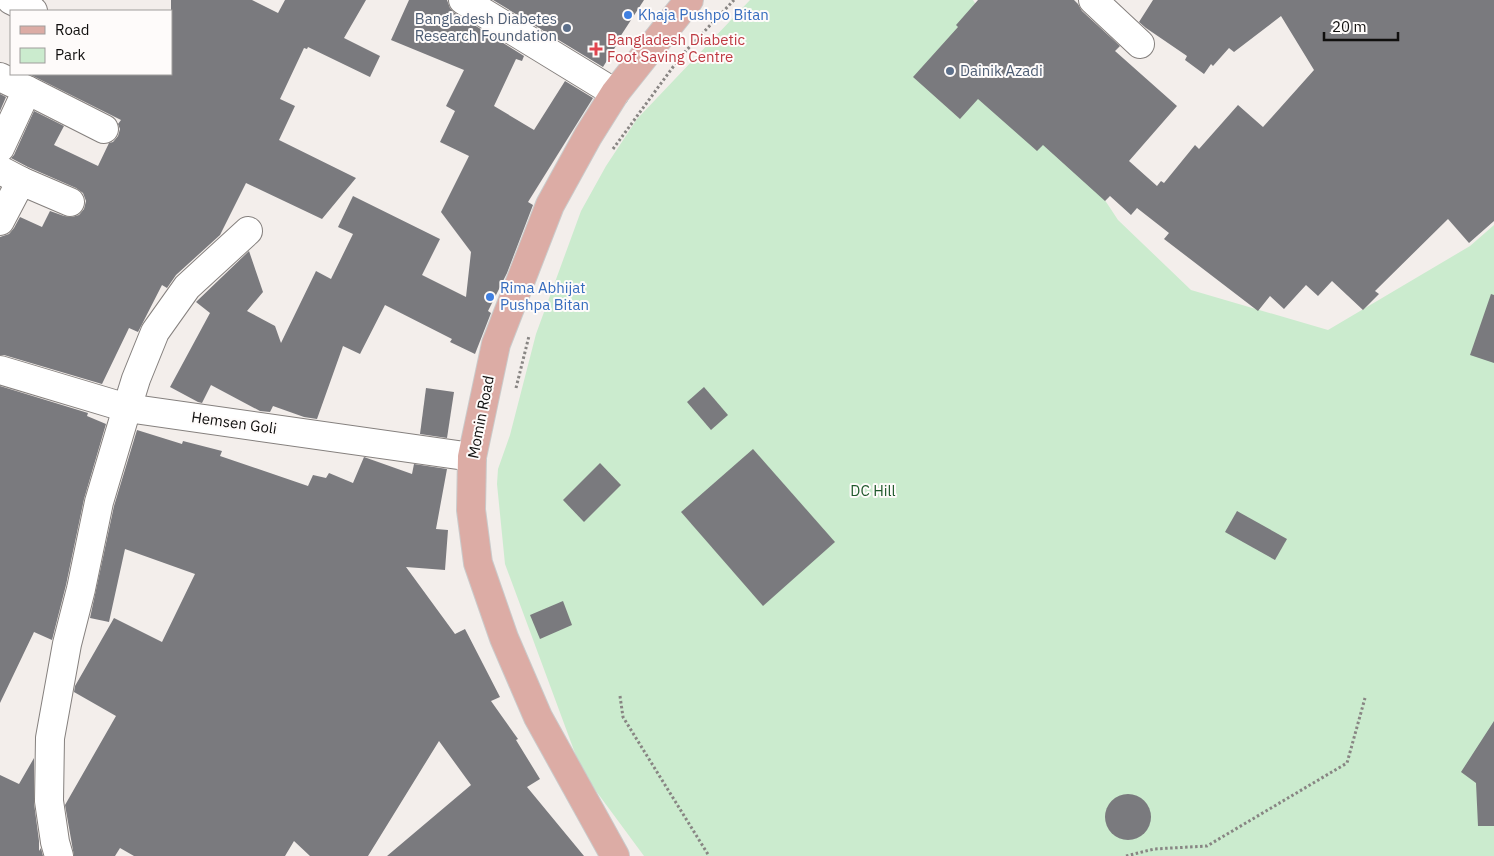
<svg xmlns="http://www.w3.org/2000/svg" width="1494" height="856" font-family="'IBM Plex Sans',sans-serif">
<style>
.green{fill:#cbebce}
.building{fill:#7a7a7e}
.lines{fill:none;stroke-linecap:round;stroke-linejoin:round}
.minor-casing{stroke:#85807e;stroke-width:30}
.major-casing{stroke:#cacaca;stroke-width:30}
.path{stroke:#888583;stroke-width:3;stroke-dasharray:2.5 2.5;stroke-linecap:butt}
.minor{stroke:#fff;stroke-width:28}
.major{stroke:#dcaca5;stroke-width:28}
.shop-dot{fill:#3f7fe0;stroke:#fefbfa;stroke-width:2}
.service-dot{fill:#5c6f8a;stroke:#fefbfa;stroke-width:2}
.health-dot{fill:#e0444e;stroke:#fefbfa;stroke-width:2}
.labels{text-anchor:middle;stroke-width:4;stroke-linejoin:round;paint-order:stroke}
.shop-label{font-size:15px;fill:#366cbe;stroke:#fefbfa;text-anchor:start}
.service-label{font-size:15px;fill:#4e5e75;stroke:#fefbfa;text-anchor:end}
.health-label{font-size:15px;fill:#be3a42;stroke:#fefbfa;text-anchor:start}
.street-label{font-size:15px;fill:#100f0e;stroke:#fefbfa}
.park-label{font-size:15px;fill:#21592d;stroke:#fefbfa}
</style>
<rect width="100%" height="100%" fill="#f3eeeb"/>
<path class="green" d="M750,0H973L1118,220L1191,290L1328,330L1470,246L1494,225V856H644L582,772L505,564L497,484L498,469L510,435L536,334L581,211L606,166L637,119Z"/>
<g class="building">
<path d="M171,0H252L278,13L285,0H366L344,38L380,56L370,77L308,47L307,49L304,48L280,99L295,106L279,140L356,178L322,219L246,183L220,235L176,275L167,288L162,285L138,332L129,328L102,384L4,355H0V237L9,234L14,228L20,217L42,227L50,211L64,216L72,217L79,215L84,209L86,201L83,193L76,188L28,167L11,158L14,155L34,111L64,126L54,145L98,166L109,143L113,142L118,136L120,129L118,124L121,120L29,74H171Z"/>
<path d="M409,0H447L450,8L455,13L524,56L522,61L516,59L494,106L534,130L565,81L593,98L528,202L533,205L507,273L488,311L491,313L475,354L450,342L452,339L385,305L360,354L343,346L317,419L304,417L273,406L270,412L260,411L211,385L202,403L198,402L170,387L210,313L196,302L249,251L263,292L247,311L275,326L281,343L316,271L331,279L353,234L338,227L353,196L440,239L422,275L466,297L471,252L441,212L469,156L440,142L455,111L446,106L464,70L391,40Z"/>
<path d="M493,0H644L618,40L619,41L603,67Z"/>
<path d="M978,0H1074L1078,4L1082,11L1120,46L1115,51L1177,106L1129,161L1157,186L1161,181L1164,183L1195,145L1199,149L1238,105L1263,127L1314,70L1281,16L1234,52L1229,48L1213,66L1211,64L1204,74L1185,60L1187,56L1146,28L1139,22L1153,0H1494V221L1469,243L1448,219L1375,291L1379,294L1363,310L1332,281L1318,296L1306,285L1284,309L1270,296L1258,311L1164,239L1169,233L1137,208L1131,215L1110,196L1105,201L1043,145L1037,151L978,99L960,119L913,77L958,27L956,25Z"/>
<path d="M0,94L6,97L0,111Z"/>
<path d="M1491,294L1494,295V363L1470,355Z"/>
<path d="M0,386L88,413L87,416L106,424L84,499L66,585L52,640L34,632L0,703Z"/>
<path d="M704,387L728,415L711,430L687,402Z"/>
<path d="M426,388L454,392L447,438L420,434Z"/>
<path d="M137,430L182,444L183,441L222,451L220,456L308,486L313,475L326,478L329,473L353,483L364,457L412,474L414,464L447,469L436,529L448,530L445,570L406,567L455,634L465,629L500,697L491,701L518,739L516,740L540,779L527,787L584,856H387L471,785L439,741L368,856H310L294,841L285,856H134L120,848L115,856H74L65,805L116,716L74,692L75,686L114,618L162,642L195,574L125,549L109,622L90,618L114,506Z"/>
<path d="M753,449L835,542L763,606L681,512Z"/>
<path d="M600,463L621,485L584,522L563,500Z"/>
<path d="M1237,511L1287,539L1275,560L1225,532Z"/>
<path d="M563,601L572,625L540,639L530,615Z"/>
<path d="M1494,721V826H1478L1476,783L1461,772Z"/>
<path d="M34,758V803L39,841V851L41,848L43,856H0V775L19,784Z"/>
<circle cx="1128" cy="817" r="23"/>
</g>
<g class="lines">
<g class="minor-casing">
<g id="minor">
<path d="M11,0L33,11"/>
<path d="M463,0L615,93"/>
<path d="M1093,0L1140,44"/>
<path d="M0,77L27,90L0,148"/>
<path d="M27,90L104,129"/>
<path d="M0,170L21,181"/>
<path d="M0,221L21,181L70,202"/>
<path d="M0,370L127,408L472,457"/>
<path d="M59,856L55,842L49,801L50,738L67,644L81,589L99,502L127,408L136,379L155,332L187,287L248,231"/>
</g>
</g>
<g class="major-casing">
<path id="major" d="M615,856L538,717L504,638L478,563L471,510L472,457L496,344L550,205L588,136L615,93L689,0"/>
</g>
<g class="path">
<path d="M613,149L681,56L734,0"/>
<path d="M516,388L529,336"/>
<path d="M620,696L623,717L709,856"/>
<path d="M1126,856L1154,849L1207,846L1347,763L1365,698"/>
</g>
<use href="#minor" class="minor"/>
<use href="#major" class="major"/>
</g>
<g class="shop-dot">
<circle cx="628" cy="15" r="5"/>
<circle cx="490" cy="297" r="5"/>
</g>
<g class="service-dot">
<circle cx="567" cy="28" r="5"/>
<circle cx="950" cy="71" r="5"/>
</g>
<path class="health-dot" d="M593.5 41.5h5v5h5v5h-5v5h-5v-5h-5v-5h5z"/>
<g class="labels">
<g class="shop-label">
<text x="638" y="20">Khaja Pushpo Bitan</text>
<text x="500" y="293">Rima Abhijat<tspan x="500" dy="17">Pushpa Bitan</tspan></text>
</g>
<g class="service-label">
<text x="557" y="24">Bangladesh Diabetes<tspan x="557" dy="17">Research Foundation</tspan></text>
<text x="960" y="76" text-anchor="start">Dainik Azadi</text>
</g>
<g class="health-label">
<text x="607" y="45">Bangladesh Diabetic<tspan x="607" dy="17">Foot Saving Centre</tspan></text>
</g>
<g class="street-label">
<text transform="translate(481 417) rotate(-79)" y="5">Momin Road</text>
<text transform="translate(234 423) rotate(8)" y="5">Hemsen Goli</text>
</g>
<g class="park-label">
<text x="873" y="496">DC Hill</text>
</g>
</g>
<rect x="10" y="10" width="162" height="65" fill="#fefbfa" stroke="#9f9d9c"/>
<rect x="20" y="26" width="25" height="8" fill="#dcaca5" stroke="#9f9d9c"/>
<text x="55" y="35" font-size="15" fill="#100f0e">Road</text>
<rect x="20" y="48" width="25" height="15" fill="#cbebce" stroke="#9f9d9c"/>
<text x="55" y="60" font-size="15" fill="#100f0e">Park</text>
<path d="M1324 32v8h74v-8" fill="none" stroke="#100f0e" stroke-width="2.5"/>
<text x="1332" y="32" font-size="15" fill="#100f0e" stroke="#fefbfa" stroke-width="4" paint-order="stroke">20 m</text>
</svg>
